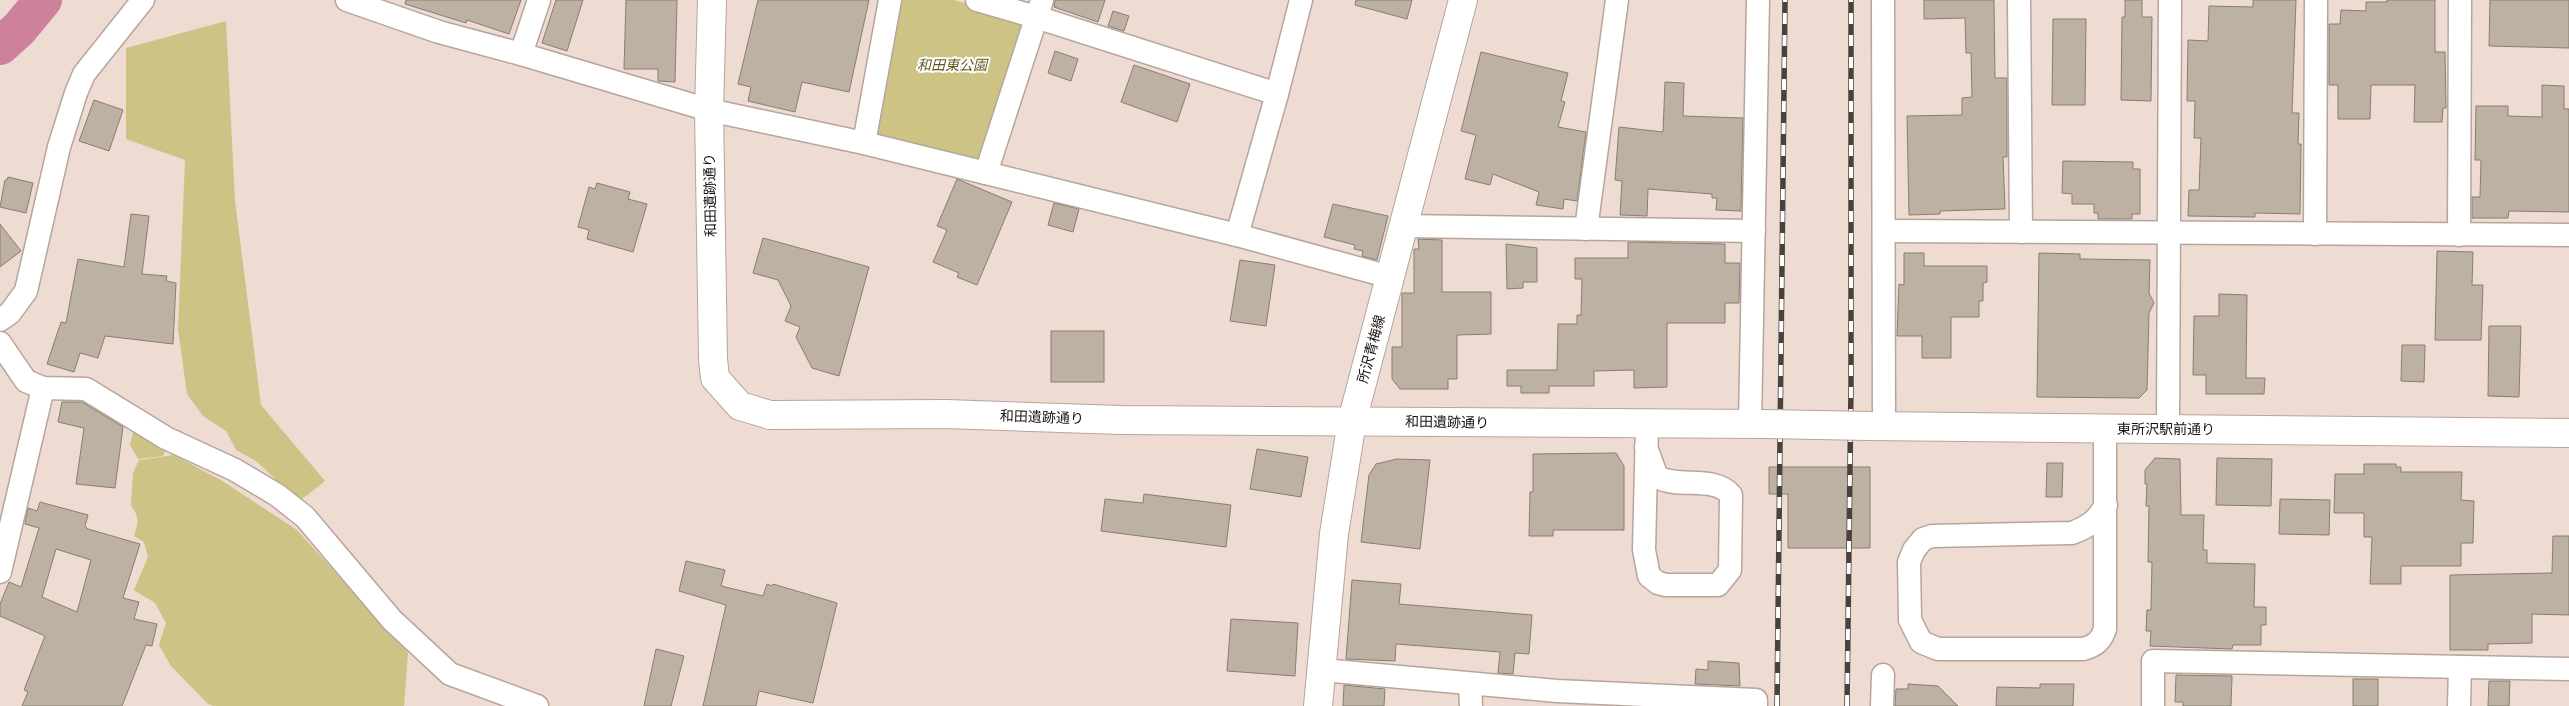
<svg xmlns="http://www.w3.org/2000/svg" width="2569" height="706" font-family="'Playfair Display','Noto Sans JP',serif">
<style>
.green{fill:#ccc385}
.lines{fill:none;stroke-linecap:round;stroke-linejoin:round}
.river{stroke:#cd819b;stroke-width:38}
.building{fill:#bcb1a2;stroke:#887e70;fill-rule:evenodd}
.minor-casing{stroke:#b7a59c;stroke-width:25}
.tertiary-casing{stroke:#b7a59c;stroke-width:30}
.secondary-casing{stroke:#b7a59c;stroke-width:30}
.minor{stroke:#fff;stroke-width:22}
.tertiary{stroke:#fff;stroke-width:28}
.secondary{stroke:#fff;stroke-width:28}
.rail-casing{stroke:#4a413d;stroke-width:5.5}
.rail{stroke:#fff;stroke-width:4;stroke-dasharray:11;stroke-linecap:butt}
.tertiary-bridge-casing{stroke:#b7a59c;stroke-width:30;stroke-linecap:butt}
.tertiary-bridge{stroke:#fff;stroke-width:28}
.labels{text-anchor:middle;stroke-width:4;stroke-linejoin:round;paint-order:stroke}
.park-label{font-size:14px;font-style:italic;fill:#61581e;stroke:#fff}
.street-label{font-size:14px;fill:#191310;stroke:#fff}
</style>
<rect width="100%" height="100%" fill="#eedbd2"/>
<g class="green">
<path d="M901,0H954L1031,22L985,165L874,137Z"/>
<path d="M226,21L235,201L261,405L325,481L302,499L287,490L256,461L236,450L226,431L203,416L187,394L178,329L185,160L126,139V48Z"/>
<path d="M134,429L167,447L163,456L138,459L130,445Z"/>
<path d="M174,455L224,482L297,530L408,653L404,706H214L208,704L171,666L159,645L166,623L155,603L134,590L148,557L144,542L134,536C138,523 140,517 131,506L133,473L139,460Z"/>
</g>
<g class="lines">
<path class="river" d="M0,46L19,29L43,0"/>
</g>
<g class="building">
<path d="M406,0H521L509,34L467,20L466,23L405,4Z"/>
<path d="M556,0H583L567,51L542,43Z"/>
<path d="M626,0H677L675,82L658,81V69H624Z"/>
<path d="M758,0H869L849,92L802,82L795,112L748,101L751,87L738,84Z"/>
<path d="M1055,0H1105L1098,22L1054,7Z"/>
<path d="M1356,0H1412L1407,19L1355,5Z"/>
<path d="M1924,0H1994L1995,78H2007V157H2003L2005,209L1940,211V214L1909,215L1907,116L1962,115V98L1972,97L1971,53H1966L1965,18L1924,19Z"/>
<path d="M2125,0H2142V17H2152L2151,101L2121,100L2122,17H2125Z"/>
<path d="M2253,0H2296L2292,113H2299L2298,144H2301L2300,214L2255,213V217L2188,216L2189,190H2199L2201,138H2194L2195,101H2187L2188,40L2208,41L2209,6L2253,7Z"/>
<path d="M2387,0H2435V52H2445L2446,108H2443L2442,122H2414L2415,85H2371L2370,119H2338V85H2329V24H2340L2341,10L2366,11V2H2387Z"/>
<path d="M2490,0H2569V48L2489,46Z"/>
<path d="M1113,11L1129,16L1124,31L1108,26Z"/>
<path d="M2053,19H2086L2085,105H2052Z"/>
<path d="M1055,51L1078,59L1071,81L1048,73Z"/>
<path d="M1481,52L1568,73L1561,101L1565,102L1558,127L1586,132L1577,201L1564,199L1563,209L1536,205L1539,192L1493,174L1490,185L1465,179L1476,135L1461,131Z"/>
<path d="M1134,65L1190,84L1177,122L1121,102Z"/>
<path d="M1665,82L1684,83L1683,116L1743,118L1741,211L1716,210L1717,198H1712V194L1648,189L1647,216L1620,215L1622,181L1615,180L1619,127L1663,132Z"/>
<path d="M2542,85L2564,86V109H2569V212L2509,211L2508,218H2472V197H2480L2481,160H2475L2476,106H2508V116L2542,117Z"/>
<path d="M94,100L123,110L109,151L79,141Z"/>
<path d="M2063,161L2133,162V169H2140V214H2132V219H2098V213H2094V204H2072V194L2062,193Z"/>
<path d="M8,177L33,183L26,213L0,207L5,180H7Z"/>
<path d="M957,179L1012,202L977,285L957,277L959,273L933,262L947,230L937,226Z"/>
<path d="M597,183L630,192L628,199L647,204L633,252L587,239L589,230L578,227L589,187L595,189Z"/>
<path d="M1054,203L1079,209L1073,232L1048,225Z"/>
<path d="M1333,204L1388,216L1377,260L1362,256L1363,251L1354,249L1355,245L1324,237Z"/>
<path d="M131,214L149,216L142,274L167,276L166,281L176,283L173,344L105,336L98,358L80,353L74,372L47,364L61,322L66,323L78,259L124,267Z"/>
<path d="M0,224L21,251L0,267Z"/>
<path d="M763,238L869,267L839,376L812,368L796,337L800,327L785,321L791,306L778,280L753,273Z"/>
<path d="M1418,239L1442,240V292H1491V334L1457,335V379H1448V389H1400L1392,379V347H1402V293H1414V249H1419Z"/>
<path d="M1628,242L1725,244V263H1740L1739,303H1725V323H1667V387L1634,388V370L1594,371V386H1549V393H1521V386H1507V370H1557L1558,324H1577V315H1581L1582,279H1575V258H1628Z"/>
<path d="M1506,244L1537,248V282H1523V288L1507,289Z"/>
<path d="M2437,251L2473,252L2472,285H2483L2481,340H2435Z"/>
<path d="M1904,253H1924V266H1987V282L1983,283V301H1979V317H1951V358H1922V336H1897L1899,284L1904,285Z"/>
<path d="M2039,253L2080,254V259L2150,260L2149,293L2154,303L2149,313L2147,390L2139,398L2037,397Z"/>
<path d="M1240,260L1275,265L1266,326L1230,321Z"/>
<path d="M2219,294L2247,295L2246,378H2265L2264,394H2206V375H2193L2194,316H2219Z"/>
<path d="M2489,326H2521L2519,397L2488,396Z"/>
<rect x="1051" y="331" width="53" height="51"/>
<path d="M2402,345H2425L2424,382L2401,381Z"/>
<path d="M62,402H82L123,427L115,488L76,484L84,428L58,422Z"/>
<path d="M1257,449L1308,457L1301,497L1250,489Z"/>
<path d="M1616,453L1624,466V530H1553V536H1529L1530,492H1533V454Z"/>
<path d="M2155,458L2180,459L2181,515H2204L2203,550H2207V563L2255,564L2254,607H2266V625H2261V645H2233L2232,649L2150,646L2151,631H2146L2147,610H2151L2152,562H2148L2149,506H2146L2147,484H2145V470Z"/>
<path d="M2217,458L2272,459L2271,506L2216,505Z"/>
<path d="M1397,459L1430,460L1420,549L1361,542L1369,475L1376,464Z"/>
<path d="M2047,463H2063L2062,497H2046Z"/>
<path d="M2364,464H2396V467H2401V472H2462L2461,500L2474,501L2473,543H2461V566H2401V584H2370L2372,537H2364V513H2334L2335,474H2364Z"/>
<path d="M1769,467H1870V548H1788V494H1769Z"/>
<path d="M1144,494L1231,505L1226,547L1101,531L1105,499L1143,503Z"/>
<path d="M2280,499L2330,500L2329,535L2279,534Z"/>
<path d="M40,502L88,515L85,526L88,529L140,544L123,598L139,602L134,619L157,624L152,646L146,645L122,706H22L28,692L24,690L45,636L0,616V604L9,582L21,587L39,528L25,524L28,508L37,511ZM56,549L91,560L77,612L42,597Z"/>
<path d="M2553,536H2569V615L2532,614V643L2488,644V650H2450V575L2552,573Z"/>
<path d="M686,561L725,570L721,586L763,596L767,584L772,586L773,584L837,603L813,703L759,691L756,706H703L726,605L679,591Z"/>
<path d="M1352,580L1401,584L1399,604L1532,615L1529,654L1515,653L1513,674L1498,673L1500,652L1396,644L1395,661L1346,659Z"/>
<path d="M1231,619L1298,623L1295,676L1227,671Z"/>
<path d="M656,649L684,656L671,706H644Z"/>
<path d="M1708,661L1739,663L1740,686L1695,684L1696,669L1708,670Z"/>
<path d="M2176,675L2232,676L2231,706H2183V702H2175Z"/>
<rect x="2353" y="679" width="25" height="27"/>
<path d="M2489,681H2510L2509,706H2488Z"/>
<path d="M1908,684L1938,686L1958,706H1895L1896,689H1908Z"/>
<path d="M2040,684H2074L2073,706H1996L1997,687L2040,688Z"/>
<path d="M1344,685L1385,689L1384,706H1343Z"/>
</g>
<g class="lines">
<g class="minor-casing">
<g id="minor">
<path d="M347,0L439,32L521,54L709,110L864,143L986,173L1237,235L1390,277"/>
<path d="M977,0L1036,17L1277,94"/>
<path d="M1883,0L1884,426"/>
<path d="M2019,0L2021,232"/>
<path d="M521,54L539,0"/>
<path d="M864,143L890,0"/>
<path d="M986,173L1042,0"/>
<path d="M1403,226L1754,231"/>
<path d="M1586,229L1617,0"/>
<path d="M1885,231L2569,235"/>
<path d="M2315,234L2316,0"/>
<path d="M1237,235L1277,94L1301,0"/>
<path d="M2459,235L2460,0"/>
<path d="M0,320L10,313L26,291L59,147L76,93L84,74L143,0"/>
<path d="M0,343L26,381L43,388L86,389L166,438L235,470L277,495L305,517L392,620L450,674L537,706"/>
<path d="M1750,424L1758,0"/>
<path d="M2105,428V629C2101,641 2095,646 2083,649H1938L1921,642L1910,620L1909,562L1914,550L1923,539L1932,536L2072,533C2088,527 2097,521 2106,505"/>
<path d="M2168,429L2170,0"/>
<path d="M1646,447L1657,477C1679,489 1714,475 1731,495L1730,570L1718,585H1666L1658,583L1649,576L1644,550L1647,425"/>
<path d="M0,572L43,388"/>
<path d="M1322,670L1557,691L1756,700V706"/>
<path d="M1470,684L1471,706"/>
<path d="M1882,706L1883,675"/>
<path d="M2153,706V661L2569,669"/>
<path d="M2459,706L2460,667"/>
</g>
</g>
<g class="tertiary-casing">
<g id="tertiary">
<path d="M712,0L709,110L713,359L715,378L740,406L770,415L946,414L1121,420L1762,424"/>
<path d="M1869,426L2569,433"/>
</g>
</g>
<g class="secondary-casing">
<path id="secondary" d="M1318,706L1334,534L1352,421L1463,0"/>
</g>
<use href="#minor" class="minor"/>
<use href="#tertiary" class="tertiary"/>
<use href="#secondary" class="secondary"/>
<g class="rail-casing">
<g id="rail">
<path d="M1777,706L1785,0"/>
<path d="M1847,706L1851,387V0"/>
</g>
</g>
<use href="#rail" class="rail"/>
<g class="tertiary-bridge-casing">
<path id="tertiary-bridge" d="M1762,424L1869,426"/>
</g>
<use href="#tertiary-bridge" class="tertiary-bridge"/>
</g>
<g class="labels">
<g class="park-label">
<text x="952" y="70">和田東公園</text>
</g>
<g class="street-label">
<text transform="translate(710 195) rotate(-91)" y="5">和田遺跡通り</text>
<text transform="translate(1371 349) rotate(-75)" y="5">所沢青梅線</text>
<text transform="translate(1042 417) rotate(2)" y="5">和田遺跡通り</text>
<text transform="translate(1447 422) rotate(1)" y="5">和田遺跡通り</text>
<text x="2166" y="434">東所沢駅前通り</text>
</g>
</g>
</svg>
